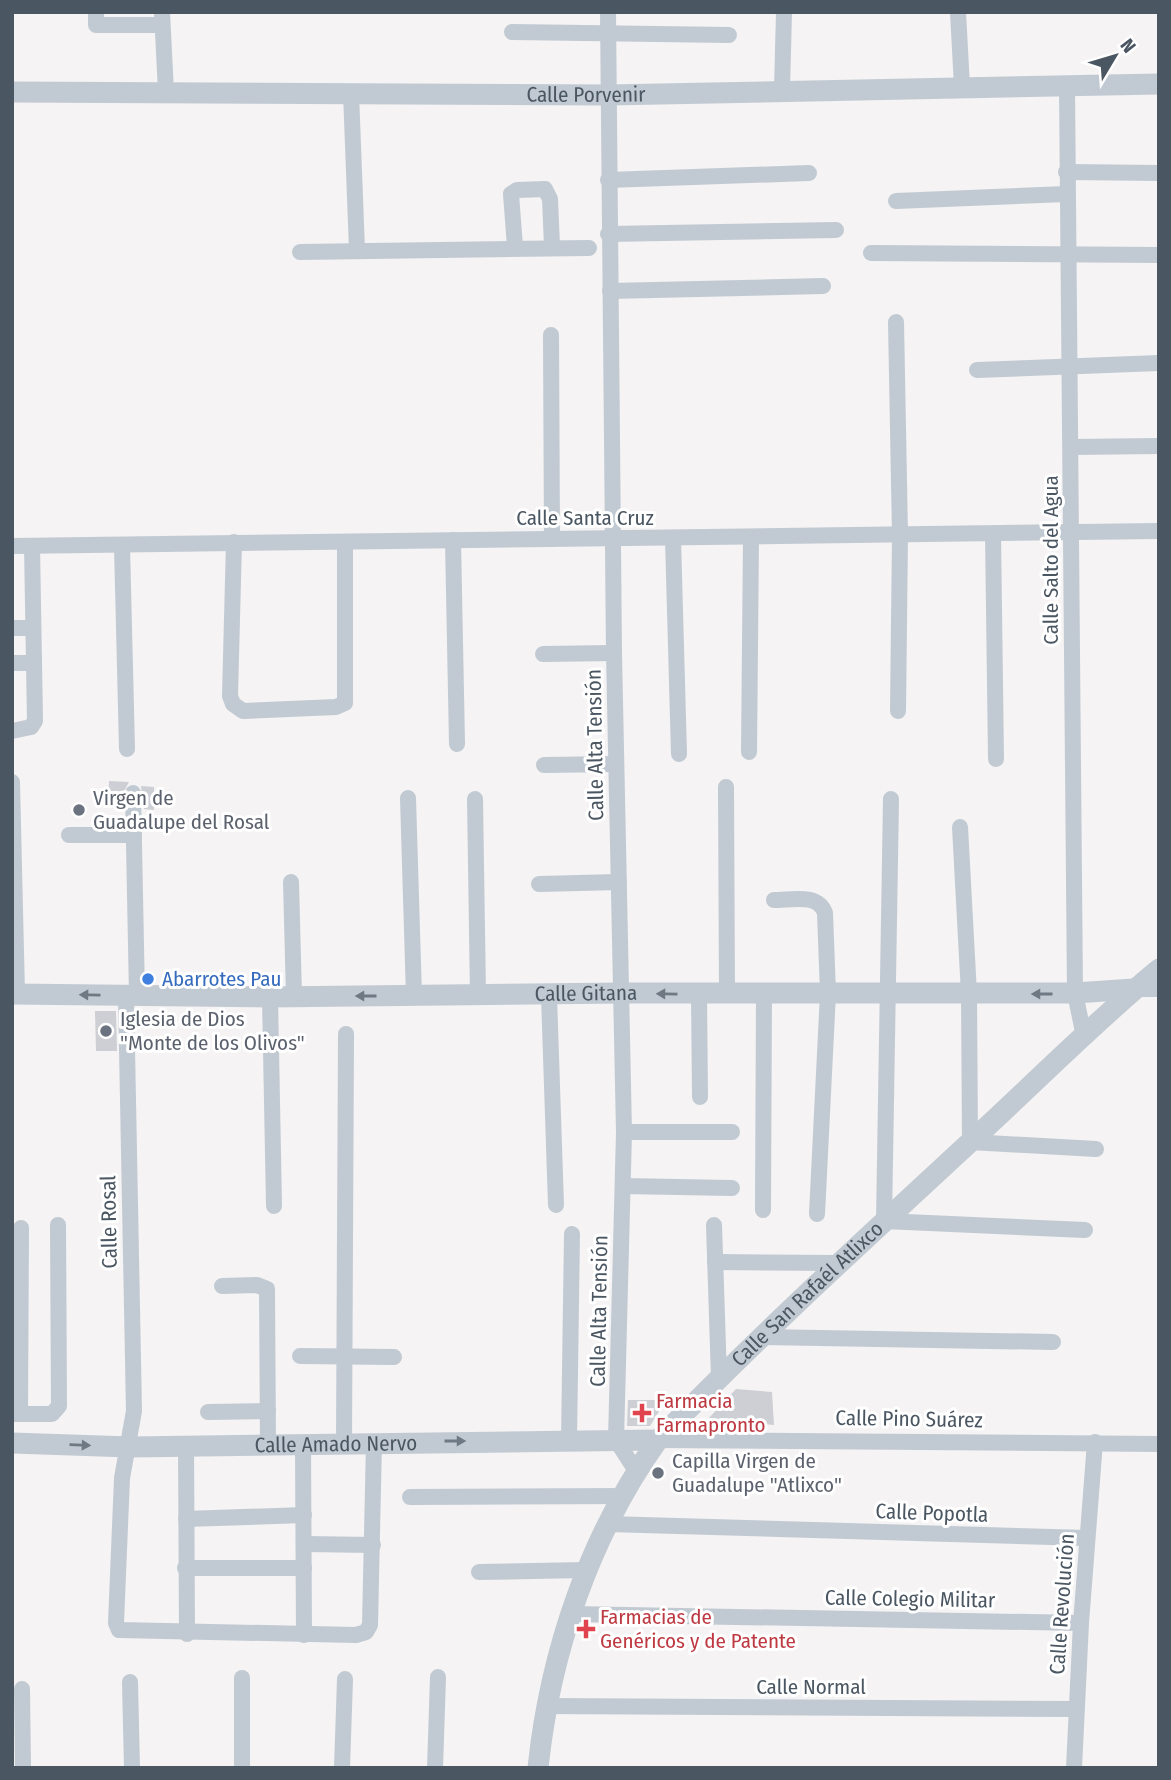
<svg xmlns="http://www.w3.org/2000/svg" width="1171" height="1780" font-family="'Fira Sans Condensed',sans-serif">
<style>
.building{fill:#cdcfd5}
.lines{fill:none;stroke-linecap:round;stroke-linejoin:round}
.minor{stroke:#c1cad2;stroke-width:16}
.tertiary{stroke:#c1cad2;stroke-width:21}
.oneway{fill:#6e7983}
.worship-dot{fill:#6b7280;stroke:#fff;stroke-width:2.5}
.shop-dot{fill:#3f7fe0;stroke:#fff;stroke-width:2.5}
.health-dot{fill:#e0444e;stroke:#fff;stroke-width:2.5}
.labels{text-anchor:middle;stroke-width:6;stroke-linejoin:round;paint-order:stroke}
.street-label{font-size:21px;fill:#4a5661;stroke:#fff}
.worship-label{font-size:21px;fill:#5b616d;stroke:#fff;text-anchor:start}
.shop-label{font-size:21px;fill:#366cbe;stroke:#fff;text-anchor:start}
.health-label{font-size:21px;fill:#be3a42;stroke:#fff;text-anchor:start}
</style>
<rect width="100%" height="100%" fill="#f5f3f3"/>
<g class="building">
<path d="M109,781L129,782L123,793V806L108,807Z"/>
<path d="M141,786L154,787V810L144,809Z"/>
<path d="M95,1011H116L117,1051H96Z"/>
<path d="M736,1389L772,1392L774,1425L707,1420Z"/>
<path d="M628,1400H666L650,1426H627Z"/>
</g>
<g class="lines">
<g class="minor">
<path d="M96,12V25H162"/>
<path d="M162,12L166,92"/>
<path d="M608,12L614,653L624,1132L616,1440L636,1471"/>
<path d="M958,12L962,87"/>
<path d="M512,32L729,35"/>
<path d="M1067,86L1075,993L1083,1032"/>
<path d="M782,90L784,12"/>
<path d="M351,93L357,250"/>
<path d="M1066,172L1159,173"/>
<path d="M608,180L809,173"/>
<path d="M896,201L1066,194"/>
<path d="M608,234L836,230"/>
<path d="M515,247L511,194L517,190L545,189L550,199L552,246"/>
<path d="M300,252L589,248"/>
<path d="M871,253L1159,255"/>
<path d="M610,291L823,286"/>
<path d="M896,322L900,535L898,711"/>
<path d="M551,335L552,539"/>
<path d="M977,370L1159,363"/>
<path d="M1072,447L1159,446"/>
<path d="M993,534L996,759"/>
<path d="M673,539L679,754"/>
<path d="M453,540L457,744"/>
<path d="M234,542L230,696L233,704L243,711L336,707L345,703V542"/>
<path d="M12,546L1159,531"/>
<path d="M122,546L127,749"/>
<path d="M12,628H32"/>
<path d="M543,654L614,653"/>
<path d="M12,663H32"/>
<path d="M12,731L31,727L35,721L32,546"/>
<path d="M749,752L751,538"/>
<path d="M544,765L616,764"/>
<path d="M12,782L17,994"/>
<path d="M726,787L727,993"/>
<path d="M133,793L137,996"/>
<path d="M408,798L414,996"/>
<path d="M475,799L478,996"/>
<path d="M891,799L884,1221L1085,1230"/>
<path d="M960,827L969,994L970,1142L1096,1149"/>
<path d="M69,835H134"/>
<path d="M291,882L294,997"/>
<path d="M539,884L619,882"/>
<path d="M774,900C792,900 818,893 825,913L828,993L817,1214"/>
<path d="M1134,989H1159"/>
<path d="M699,994L700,1097"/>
<path d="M126,996L134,1411L122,1478L116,1623L119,1630L356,1635L366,1632L370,1625L374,1442"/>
<path d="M549,996L556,1205"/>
<path d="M270,997L274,1206"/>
<path d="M624,1132H732"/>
<path d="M623,1186L732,1188"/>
<path d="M763,1210L764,994"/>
<path d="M714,1225L719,1378"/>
<path d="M715,1262L838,1263"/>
<path d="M222,1286L257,1285L267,1289L268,1444"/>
<path d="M763,1337L1053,1342"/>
<path d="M300,1356L394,1357"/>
<path d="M208,1412L268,1411"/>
<path d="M12,1414H52L59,1406L58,1225"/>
<path d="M20,1414L21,1228"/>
<path d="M569,1440L572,1234"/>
<path d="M658,1440L1159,1444"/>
<path d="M344,1442L346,1034"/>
<path d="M303,1444L304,1635"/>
<path d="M186,1446L187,1634"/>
<path d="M410,1497L624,1496"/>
<path d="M186,1519L304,1515"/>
<path d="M608,1524L1087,1538"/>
<path d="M306,1544L373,1545"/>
<path d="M185,1568H304"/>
<path d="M479,1572L585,1570"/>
<path d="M571,1614L1081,1623"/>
<path d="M130,1682L132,1768"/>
<path d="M22,1689L23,1768"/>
<path d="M546,1706L1076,1709"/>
<path d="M242,1768V1678"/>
<path d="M342,1768L345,1679"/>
<path d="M435,1768L438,1677"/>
<path d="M1074,1768L1081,1623L1095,1442"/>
</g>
<g class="tertiary">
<path id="s1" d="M12,92L608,95L1159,84"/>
<path id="s2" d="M12,994L270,997L623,993H1075L1134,989"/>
<path id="s3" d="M12,1443L130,1447L658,1440"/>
<path id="s4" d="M538,1768C550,1652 590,1535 658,1440C757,1338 863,1241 968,1144C1032,1086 1092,1024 1159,969"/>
</g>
</g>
<defs><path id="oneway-solid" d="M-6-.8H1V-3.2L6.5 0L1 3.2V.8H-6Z" transform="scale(1.75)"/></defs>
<g class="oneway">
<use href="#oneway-solid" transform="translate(667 994) rotate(-179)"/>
<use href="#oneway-solid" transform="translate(1042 994) rotate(180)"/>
<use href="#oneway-solid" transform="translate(90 995) rotate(-179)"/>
<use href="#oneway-solid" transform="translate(366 996) rotate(-180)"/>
<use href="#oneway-solid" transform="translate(455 1441)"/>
<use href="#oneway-solid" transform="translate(80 1445) rotate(2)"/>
</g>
<g class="worship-dot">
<circle cx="79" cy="810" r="7"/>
<circle cx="106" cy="1031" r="7"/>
<circle cx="658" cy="1473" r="7"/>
</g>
<circle class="shop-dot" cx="148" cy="979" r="7"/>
<g class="health-dot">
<path d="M638.5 1402.5h7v7h7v7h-7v7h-7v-7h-7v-7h7z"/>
<path d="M582.5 1618.5h7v7h7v7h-7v7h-7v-7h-7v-7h7z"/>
</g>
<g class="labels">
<g class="street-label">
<text dy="7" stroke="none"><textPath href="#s1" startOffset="574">Calle Porvenir</textPath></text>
<text x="585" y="525">Calle Santa Cruz</text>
<text transform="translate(1051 560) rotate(-90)" y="7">Calle Salto del Agua</text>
<text transform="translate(595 745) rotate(-91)" y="7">Calle Alta Tensión</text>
<text dy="7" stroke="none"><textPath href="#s2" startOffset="574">Calle Gitana</textPath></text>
<text transform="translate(109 1222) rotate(-91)" y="7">Calle Rosal</text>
<text dy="7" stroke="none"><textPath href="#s4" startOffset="562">Calle San Rafaél Atlixco</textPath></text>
<text transform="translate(599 1311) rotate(-89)" y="7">Calle Alta Tensión</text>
<text transform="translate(909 1419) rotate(1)" y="7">Calle Pino Suárez</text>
<text dy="7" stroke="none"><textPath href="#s3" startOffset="324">Calle Amado Nervo</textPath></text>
<text transform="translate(932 1513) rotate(2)" y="7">Calle Popotla</text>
<text transform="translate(910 1599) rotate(1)" y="7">Calle Colegio Militar</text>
<text transform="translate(1062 1604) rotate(-86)" y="7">Calle Revolución</text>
<text x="811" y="1694">Calle Normal</text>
</g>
<g class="worship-label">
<text x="93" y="805">Virgen de<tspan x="93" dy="24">Guadalupe del Rosal</tspan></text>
<text x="120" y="1026">Iglesia de Dios<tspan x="120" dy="24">"Monte de los Olivos"</tspan></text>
<text x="672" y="1468">Capilla Virgen de<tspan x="672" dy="24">Guadalupe "Atlixco"</tspan></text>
</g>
<g class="shop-label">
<text x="162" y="986">Abarrotes Pau</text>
</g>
<g class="health-label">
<text x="656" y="1408">Farmacia<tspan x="656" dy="24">Farmapronto</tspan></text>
<text x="600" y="1624">Farmacias de<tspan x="600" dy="24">Genéricos y de Patente</tspan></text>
</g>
</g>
<rect width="1171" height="1780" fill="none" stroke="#4a5661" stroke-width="28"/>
<g transform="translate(1115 56) rotate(52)" stroke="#ffffff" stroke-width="5" paint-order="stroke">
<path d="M0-5L12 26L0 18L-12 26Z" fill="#4a5661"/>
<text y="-10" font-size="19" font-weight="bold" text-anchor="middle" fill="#4a5661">N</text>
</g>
</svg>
